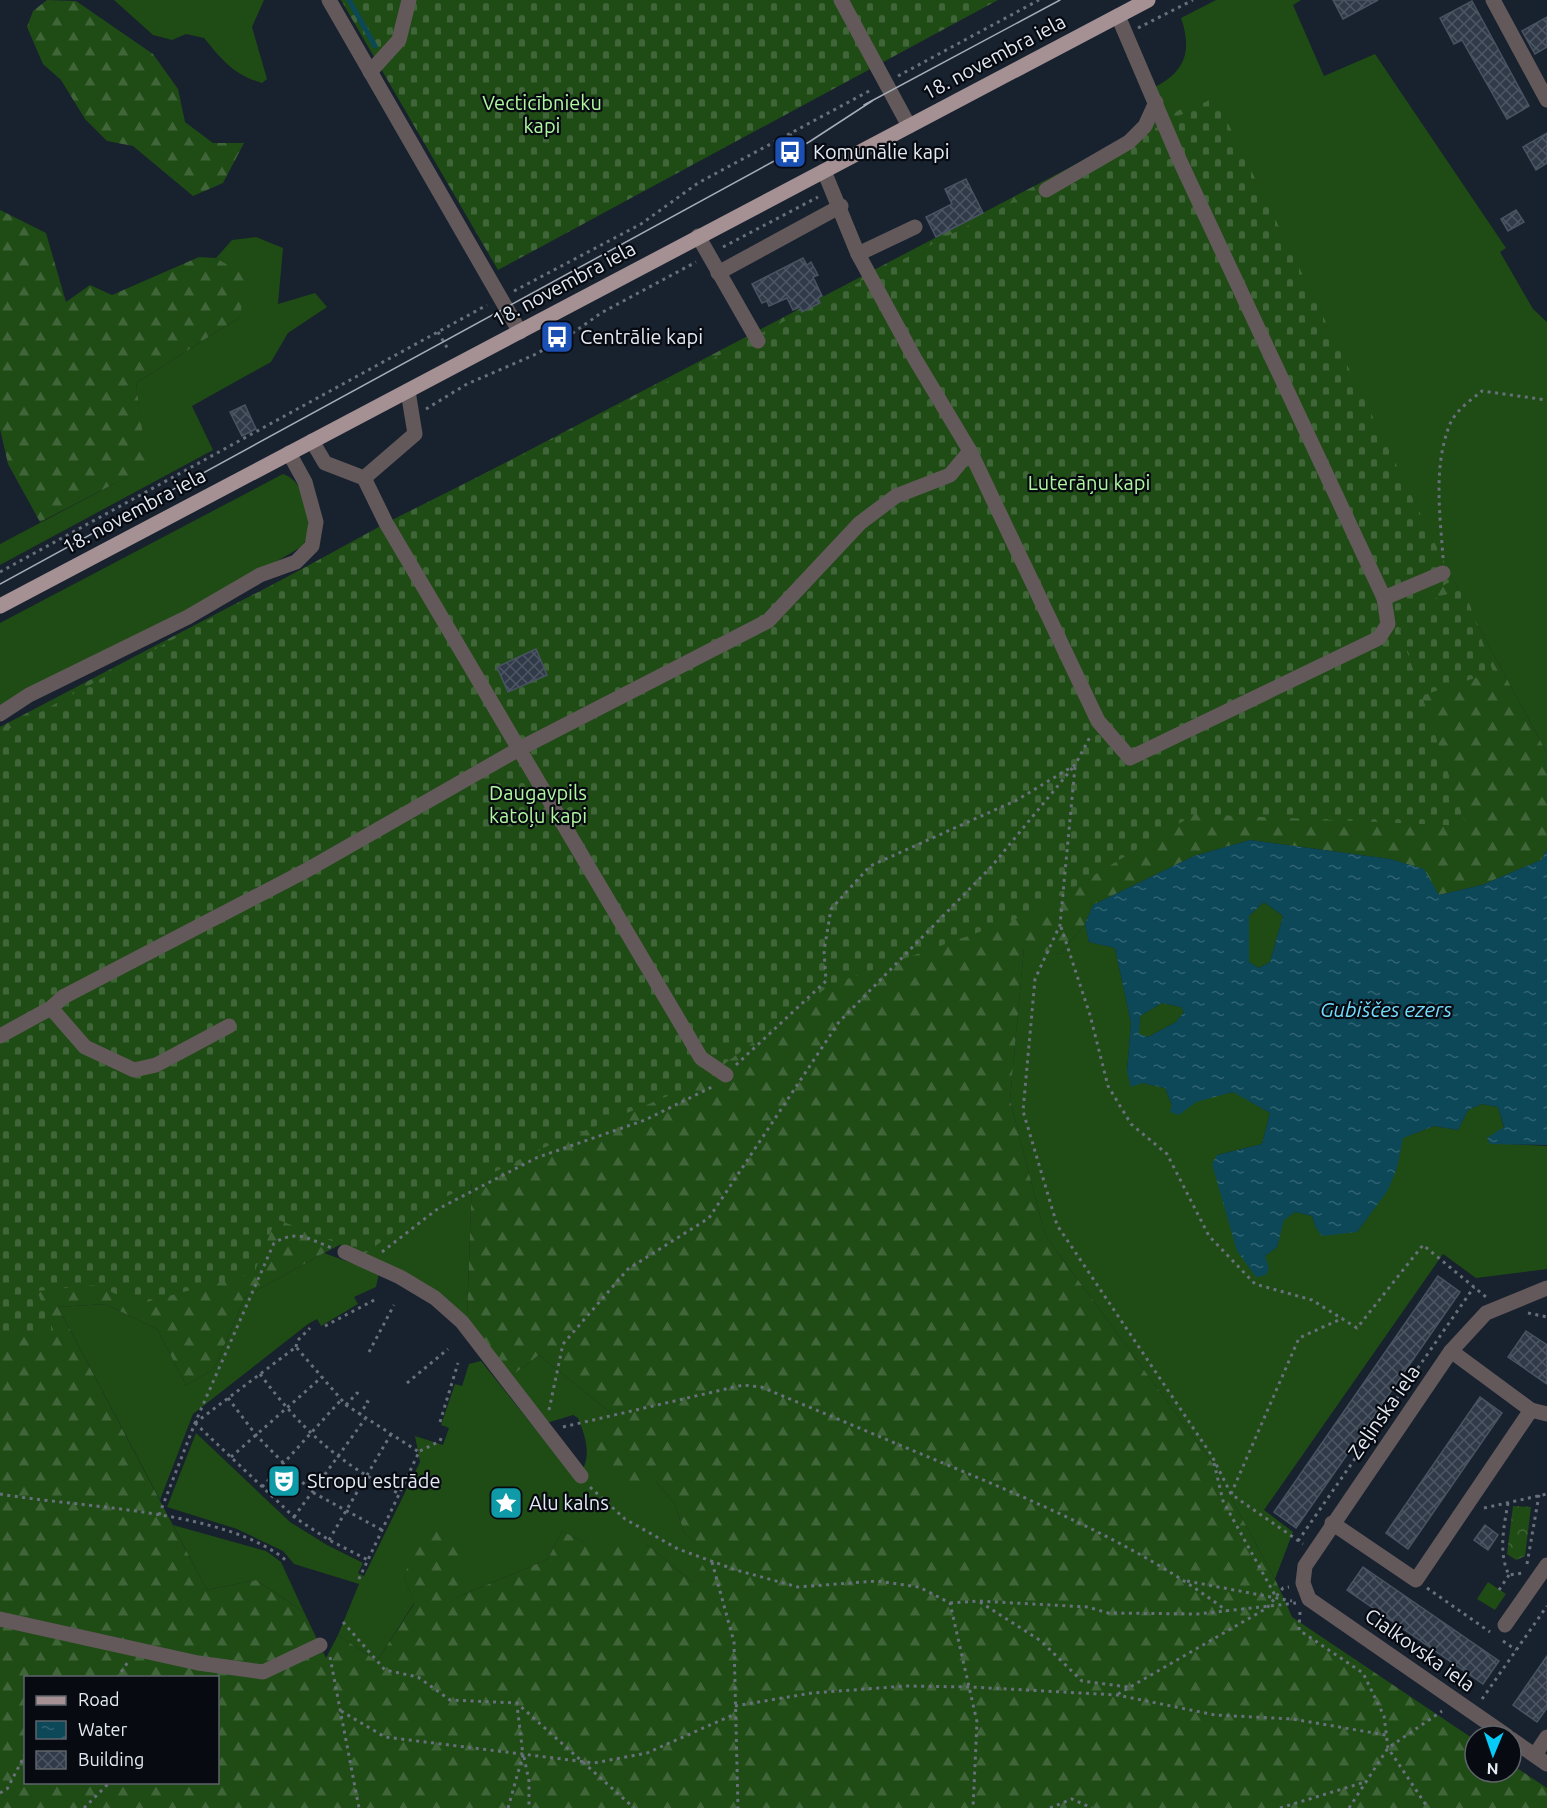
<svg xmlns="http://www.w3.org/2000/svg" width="1547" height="1808" font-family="Ubuntu,sans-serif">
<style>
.grass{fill:#1f4b15}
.forest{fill:url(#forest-firs);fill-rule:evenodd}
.cemetery{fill:url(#cemetery-stones)}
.park{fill:url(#park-crowns)}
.water{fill:url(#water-ripples);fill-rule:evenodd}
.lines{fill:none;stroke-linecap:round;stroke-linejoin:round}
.stream{stroke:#0d4859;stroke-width:5}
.building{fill:url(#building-cross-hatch);stroke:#495463;stroke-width:1.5}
.path{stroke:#67707b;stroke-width:3;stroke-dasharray:3 4.5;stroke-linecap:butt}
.minor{stroke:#63595a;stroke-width:15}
.major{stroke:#a59193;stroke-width:15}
.tram{stroke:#a5acb7;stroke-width:1.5}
.labels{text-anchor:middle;stroke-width:4.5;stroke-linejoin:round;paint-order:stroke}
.street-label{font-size:20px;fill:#e3eaf3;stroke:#070a10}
.park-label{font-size:20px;fill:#b0f7a0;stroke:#070a10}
.poi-label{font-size:20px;fill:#e3eaf3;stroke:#070a10;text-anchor:start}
.water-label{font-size:21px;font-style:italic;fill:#73ddff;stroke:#070a10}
</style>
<defs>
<pattern id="forest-firs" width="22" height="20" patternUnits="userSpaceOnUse" patternTransform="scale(1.5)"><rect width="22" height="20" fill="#1f4b15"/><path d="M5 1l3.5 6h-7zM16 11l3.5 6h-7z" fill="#3f6538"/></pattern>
<pattern id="cemetery-stones" width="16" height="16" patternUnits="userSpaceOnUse" patternTransform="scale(1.5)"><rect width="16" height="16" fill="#1f4b15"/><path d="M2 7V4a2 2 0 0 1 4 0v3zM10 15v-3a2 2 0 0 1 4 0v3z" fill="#3f6538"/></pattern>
<pattern id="park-crowns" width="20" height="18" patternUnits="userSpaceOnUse" patternTransform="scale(1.5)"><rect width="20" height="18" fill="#1f4b15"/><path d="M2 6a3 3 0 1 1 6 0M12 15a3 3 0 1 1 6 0" fill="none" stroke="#3f6538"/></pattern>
<pattern id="water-ripples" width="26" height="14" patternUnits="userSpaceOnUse" patternTransform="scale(1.5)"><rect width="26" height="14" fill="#0d4859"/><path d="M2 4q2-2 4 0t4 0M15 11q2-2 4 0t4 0" fill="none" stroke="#306371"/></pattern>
<pattern id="building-cross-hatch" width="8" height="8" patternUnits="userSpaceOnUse" patternTransform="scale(1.5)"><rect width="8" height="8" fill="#303a48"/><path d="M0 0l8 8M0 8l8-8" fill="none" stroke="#4e5763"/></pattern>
</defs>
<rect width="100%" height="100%" fill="#18212e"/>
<g class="grass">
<path d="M114,0H264L252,27L267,79L262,83C234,75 222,60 204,38L186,34L172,40L153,35Z"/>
<path d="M1216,0H1301L1293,5L1324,76L1375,54L1506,248L1500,252L1533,309L1547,322V753L1195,103L1167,117L1155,87C1186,71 1192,50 1181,18Z"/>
<path d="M256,237L283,248L278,304L315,293L327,307L288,333L271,362L192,406L213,450L0,565V544L146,467L136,383L240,317L237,272L216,258L232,240Z"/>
<path d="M283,474C308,483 315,524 303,546L181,617L0,706V623Z"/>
<path d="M1264,902L1283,916L1270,962L1259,968L1249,962V916Z"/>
<path d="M1085,924L1089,942L1115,948L1131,1023L1127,1072L1142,1083L1165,1088L1172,1105L1234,1092L1270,1113L1262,1144L1217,1155L1265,1256L1277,1247L1283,1220L1295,1212L1312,1216L1316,1228L1357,1232C1383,1197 1395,1182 1402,1138L1434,1126L1458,1130L1468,1110L1482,1104L1498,1107L1504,1128L1487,1138L1490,1143L1547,1146V1269L1476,1278L1443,1254L1264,1510L1293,1532L1275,1579L1211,1461L1045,1235L1010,1100L1024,947L1060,954Z"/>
<path d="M1162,1003L1181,1007L1184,1012L1176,1022L1148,1037L1138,1034L1140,1016Z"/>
<path d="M472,1177L467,1318L404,1274L340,1245Z"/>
<path d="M324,1253L379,1273L376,1287L354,1297L358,1304L321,1326L317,1319L308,1324L193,1414L160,1500L58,1307L105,1304L157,1329L186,1385L214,1369L245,1297Z"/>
<path d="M539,1355L616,1417L656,1482L675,1504L684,1533L711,1553L692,1582L645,1543H586L562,1531L548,1559L456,1598L404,1575L414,1603L377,1661L338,1635L359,1584L294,1564L283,1551L237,1529L167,1507L196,1433L290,1522L327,1545L363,1563L358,1573L364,1576L420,1462L415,1436L443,1445L449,1428L441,1425L455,1384L462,1386L469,1364L481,1361L576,1480C593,1459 587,1441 578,1418L573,1415L550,1422L545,1421L510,1377Z"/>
<path d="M173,1525L266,1551L281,1562L304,1612L256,1580L207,1590Z"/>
<path d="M1488,1582L1506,1594L1495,1610L1477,1599Z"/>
</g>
<g class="forest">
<path d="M47,0L76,1L153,54L178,89L185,122L213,143H244L223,183L193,196L133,146L107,141L85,119L61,80L43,64L27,27L33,11Z"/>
<path d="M1195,102L1547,753V849L1541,860L1482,885L1439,895L1423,869L1390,859L1250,840L1194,856L1093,905L1085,924L1060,954L1024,948L1010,1100L1045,1235L1211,1461L1275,1579L1292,1617L1475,1740V1772H1511V1764L1547,1788V1808H0V727ZM472,1177L467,1318L510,1377L539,1355L616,1417L591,1452L615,1486L656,1482L675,1504L684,1533L710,1553L692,1582L645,1543H586L562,1531L548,1559L456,1598L466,1550L434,1512L404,1575L414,1604L377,1661L338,1635L326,1658L304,1612L256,1580L207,1590L58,1307L105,1304L157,1329L186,1385L214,1369L245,1297L324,1253ZM26,1678H218V1782H26Z"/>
<path d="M0,210L46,233L66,302L90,285L112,295L199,257L216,258L246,276L240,317L136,383L147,467L40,522L8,464L0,429Z"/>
</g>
<g class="cemetery">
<path d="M341,0H998L498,270Z"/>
<path d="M1215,97L1453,580L1394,613L1464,588L1493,672L1424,695L1394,613L1466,826L1195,814L1030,914L830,985L699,1083L536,1151L428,1206L365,1254L276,1219L254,1273L139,1304L95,1285L37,1291L54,1332L0,1331V734L386,523L681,375Z"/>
</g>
<path class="park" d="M1513,1506L1531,1507L1525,1556L1516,1560L1507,1554Z"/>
<path class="water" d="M1250,840L1390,859L1424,869L1439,895L1482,885L1541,860L1547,849V1145L1490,1144L1487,1138L1504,1127L1498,1107L1482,1104L1468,1110L1458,1130L1434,1126L1403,1138L1397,1168L1388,1190L1357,1232L1322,1236L1316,1228L1312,1216L1295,1212L1284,1220L1277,1247L1265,1256L1269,1268L1266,1275L1256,1277L1237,1251L1212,1164L1217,1155L1262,1144L1270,1113L1233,1092L1196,1102L1179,1115L1170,1112L1172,1105L1165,1088L1142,1083L1131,1087L1127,1072L1131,1023L1115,948L1089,942L1085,924L1093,905L1194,856ZM1264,902L1283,916L1270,962L1259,968L1249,962V916ZM1162,1003L1181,1007L1184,1012L1176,1022L1148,1037L1139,1034L1140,1016Z"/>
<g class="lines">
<path class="stream" d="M349,0L375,46"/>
</g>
<g class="building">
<path d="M1333,0H1378L1343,19Z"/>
<path d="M1472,1L1529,106L1507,119L1462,40L1454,44L1440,18Z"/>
<path d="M1547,17V47L1535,54L1522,31Z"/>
<path d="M1547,133V163L1536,170L1523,147Z"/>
<path d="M966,179L983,213L936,237L926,217L952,204L945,189Z"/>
<path d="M1516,210L1524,222L1508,231L1501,219Z"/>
<path d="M803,258L807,265L811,262L818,275L813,277L822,296L818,298L820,303L802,312L800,307L793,310L787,298L769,306L767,301L762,303L752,284Z"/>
<path d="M245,405L256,429L242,436L230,412Z"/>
<path d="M536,649L547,675L508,692L497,667Z"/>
<path d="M1438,1276L1460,1292L1296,1528L1274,1512Z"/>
<path d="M1526,1331L1547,1345V1384L1508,1357Z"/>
<path d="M1480,1397L1502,1413L1408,1549L1386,1533Z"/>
<path d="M1485,1525L1498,1535L1488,1550L1474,1540Z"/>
<path d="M1363,1567L1499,1661L1483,1684L1347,1590Z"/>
<path d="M1547,1656V1708L1537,1722L1513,1705Z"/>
</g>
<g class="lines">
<g class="path">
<path d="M1138,28L1193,0"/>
<path d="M898,76L1039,0"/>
<path d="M790,134L802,156"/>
<path d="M723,247L818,197"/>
<path d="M514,291L641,224L698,183L871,90"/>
<path d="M438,332L449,351"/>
<path d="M426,409L467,384L534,355L570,335L601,313L696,262"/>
<path d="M1443,558C1440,514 1433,466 1450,424C1456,410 1471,400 1482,391L1547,400"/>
<path d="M0,572L487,305"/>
<path d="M1075,767L1060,925L1035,979L1023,1111L1057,1225L1212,1456L1231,1494L1303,1544"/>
<path d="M1061,927L1090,1015L1108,1086L1131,1124L1167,1154L1209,1236L1255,1284L1312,1300L1357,1328L1423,1245L1486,1297"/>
<path d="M736,1065L826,981L824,951L831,909L870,866L1017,800L1075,765L1091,735"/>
<path d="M382,1252L436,1210L536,1158L645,1120L714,1086"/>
<path d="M1528,1313L1547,1317"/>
<path d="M325,1326L378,1298"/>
<path d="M296,1347L297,1341L310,1328"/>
<path d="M369,1352L394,1305"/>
<path d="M260,1374C301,1429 338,1463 400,1494"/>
<path d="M407,1383L448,1349"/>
<path d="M228,1398L256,1435L312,1492L382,1530"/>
<path d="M346,1405L357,1393L360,1395"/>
<path d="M549,1410L563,1344L628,1269L709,1218L839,1022L991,867L1075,765"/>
<path d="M359,1415L368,1402L365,1400"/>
<path d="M440,1422L458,1363"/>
<path d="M195,1423L296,1347L346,1405L419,1452L357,1583"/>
<path d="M195,1423L294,1517L329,1540L368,1560"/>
<path d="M563,1427L743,1385L761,1387C824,1413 887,1440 950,1466C1048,1507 1142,1547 1227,1611"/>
<path d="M420,1451L440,1441L442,1436"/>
<path d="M231,1457L322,1377"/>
<path d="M1214,1463L1223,1501L1276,1597"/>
<path d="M262,1487L341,1400"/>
<path d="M590,1487L625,1519L678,1549L736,1570L798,1587L877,1581L919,1587L950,1603L977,1722L973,1808"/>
<path d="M0,1494C80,1508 227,1509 288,1562"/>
<path d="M1231,1494L1299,1338L1343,1318"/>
<path d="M1508,1503C1504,1526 1498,1553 1509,1575L1523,1573"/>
<path d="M1484,1508L1547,1494"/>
<path d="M159,1515L195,1423L274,1243C298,1229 308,1239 332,1248"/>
<path d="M294,1517L365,1419"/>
<path d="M329,1540L391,1434"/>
<path d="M1298,1541L1474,1287"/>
<path d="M712,1562L734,1642L738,1808"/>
<path d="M1527,1564L1539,1495"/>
<path d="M1187,1581L1292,1601"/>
<path d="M1427,1588L1490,1632"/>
<path d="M1499,1590L1509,1575"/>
<path d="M980,1602L1041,1641L1082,1681L1128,1687"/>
<path d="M950,1603L978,1601L1088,1607L1108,1613L1198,1614L1296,1603"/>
<path d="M1300,1612L1299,1630L1363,1673L1384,1716L1388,1748L1428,1808"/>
<path d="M343,1622L385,1670L418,1677L450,1700L517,1703L634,1808"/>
<path d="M1503,1641L1516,1650"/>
<path d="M330,1657L359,1808"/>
<path d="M117,1678L128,1662"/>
<path d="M1118,1694L1267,1608L1283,1588L1289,1587"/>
<path d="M1482,1699L1547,1606"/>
<path d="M735,1706L812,1693L906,1686L971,1687L1117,1695L1215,1715L1292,1719L1386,1735"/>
<path d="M341,1711L385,1737L594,1763L647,1753L735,1714"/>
<path d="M524,1757L529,1781V1808"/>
<path d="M0,1793L7,1789L26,1753"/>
<path d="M84,1808L110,1782"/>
<path d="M508,1808L523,1755L517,1705"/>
<path d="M1050,1808L1072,1799L1092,1808"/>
<path d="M1280,1808L1365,1782"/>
<path d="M1349,1808L1388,1748L1442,1711"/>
</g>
<g class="minor">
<path d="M329,0L520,332"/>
<path d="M841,0L909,126"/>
<path d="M1493,0L1547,100"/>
<path d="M1118,16L1179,159L1384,598"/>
<path d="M370,72L399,40L409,0"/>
<path d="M824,171L858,254L915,359L970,451L1098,721L1130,758L1379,638L1388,624L1384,598L1443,573"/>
<path d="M1046,190L1129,142L1145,126L1156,102"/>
<path d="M698,236L758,341"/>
<path d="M858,254L915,227"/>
<path d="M718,273L841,206"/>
<path d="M312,441L325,463L364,478L415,434L408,391"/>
<path d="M364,478L386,523L701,1058L726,1075"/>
<path d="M0,714L29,695L188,617L260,575L296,562L312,546L316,522L305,482L289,453"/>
<path d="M51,1008L85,1047L134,1070L156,1065L229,1026"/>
<path d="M0,1036L51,1008L63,997L307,870L519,749L768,621L860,523L896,496L950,475L970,451"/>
<path d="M345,1252L400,1277L435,1298L462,1322L581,1476"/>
<path d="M1531,1410L1547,1414"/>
<path d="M1332,1523L1416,1580L1531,1410L1451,1351"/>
<path d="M0,1619L198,1663L263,1672L320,1645"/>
<path d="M1505,1625L1547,1565"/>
<path d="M1507,1736L1309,1599L1303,1583L1305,1566L1451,1351L1486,1313L1547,1288"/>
<path d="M1511,1739L1547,1764"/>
<path d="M1535,1755L1547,1737"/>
</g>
<path class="major" d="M0,606L1148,0"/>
<g class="tram">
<path d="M864,105L1060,0"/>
<path d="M0,584L809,142L872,101"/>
</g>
</g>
<defs>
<g id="bus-square" transform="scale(1.725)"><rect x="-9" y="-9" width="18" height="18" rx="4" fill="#1a4fb4" stroke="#070a10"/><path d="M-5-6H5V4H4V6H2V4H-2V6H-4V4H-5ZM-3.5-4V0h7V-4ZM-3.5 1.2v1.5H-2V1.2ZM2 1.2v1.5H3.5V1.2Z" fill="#fff"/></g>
<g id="theatre-square" transform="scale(1.725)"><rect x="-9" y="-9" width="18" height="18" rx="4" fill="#0f9aa8" stroke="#070a10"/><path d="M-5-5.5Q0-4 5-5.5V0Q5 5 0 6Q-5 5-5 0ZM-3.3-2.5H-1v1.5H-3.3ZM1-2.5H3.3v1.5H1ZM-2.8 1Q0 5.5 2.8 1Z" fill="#fff"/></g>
<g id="sight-square" transform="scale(1.725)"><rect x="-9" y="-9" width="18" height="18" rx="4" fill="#0f9aa8" stroke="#070a10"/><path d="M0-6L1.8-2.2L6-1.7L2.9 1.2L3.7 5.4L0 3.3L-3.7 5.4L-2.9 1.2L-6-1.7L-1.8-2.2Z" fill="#fff"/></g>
</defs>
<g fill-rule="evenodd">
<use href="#bus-square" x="790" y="152"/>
<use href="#bus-square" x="557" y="337"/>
<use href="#theatre-square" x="284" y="1481"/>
<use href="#sight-square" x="506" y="1503"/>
</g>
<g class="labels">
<g class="street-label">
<text transform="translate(994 57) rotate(-28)" y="7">18. novembra iela</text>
<text transform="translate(564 284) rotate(-28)" y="7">18. novembra iela</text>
<text transform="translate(134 511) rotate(-28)" y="7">18. novembra iela</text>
<text transform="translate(1384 1412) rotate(-55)" y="7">Zeļinska iela</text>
<text transform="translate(1420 1650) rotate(35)" y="7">Cialkovska iela</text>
</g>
<g class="park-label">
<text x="542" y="110">Vecticībnieku<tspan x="542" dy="23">kapi</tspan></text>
<text x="1089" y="490">Luterāņu kapi</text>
<text x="538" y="800">Daugavpils<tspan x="538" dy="23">katoļu kapi</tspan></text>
</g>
<g class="poi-label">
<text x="813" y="159">Komunālie kapi</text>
<text x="580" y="344">Centrālie kapi</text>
<text x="307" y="1488">Stropu estrāde</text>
<text x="529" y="1510">Alu kalns</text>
</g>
<g class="water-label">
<text x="1386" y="1017">Gubiščes ezers</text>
</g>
</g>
<rect x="24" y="1676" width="195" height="108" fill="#070a10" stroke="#5f646b" stroke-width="1.5"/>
<rect x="36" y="1696" width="30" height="9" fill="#a59193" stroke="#5f646b" stroke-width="1.5"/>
<text x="78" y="1706" font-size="18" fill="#e3eaf3">Road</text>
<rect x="36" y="1721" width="30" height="18" fill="url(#water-ripples)" stroke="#5f646b" stroke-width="1.5"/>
<text x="78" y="1736" font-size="18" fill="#e3eaf3">Water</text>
<rect x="36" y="1751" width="30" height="18" fill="url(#building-cross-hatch)" stroke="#5f646b" stroke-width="1.5"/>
<text x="78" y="1766" font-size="18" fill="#e3eaf3">Building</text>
<g transform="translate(1493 1754) rotate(182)"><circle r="28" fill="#070a10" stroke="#5f646b" stroke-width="1.5"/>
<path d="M0-4.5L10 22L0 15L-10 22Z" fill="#06cbf9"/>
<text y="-9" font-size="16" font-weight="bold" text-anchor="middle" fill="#e3eaf3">N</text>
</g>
</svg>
